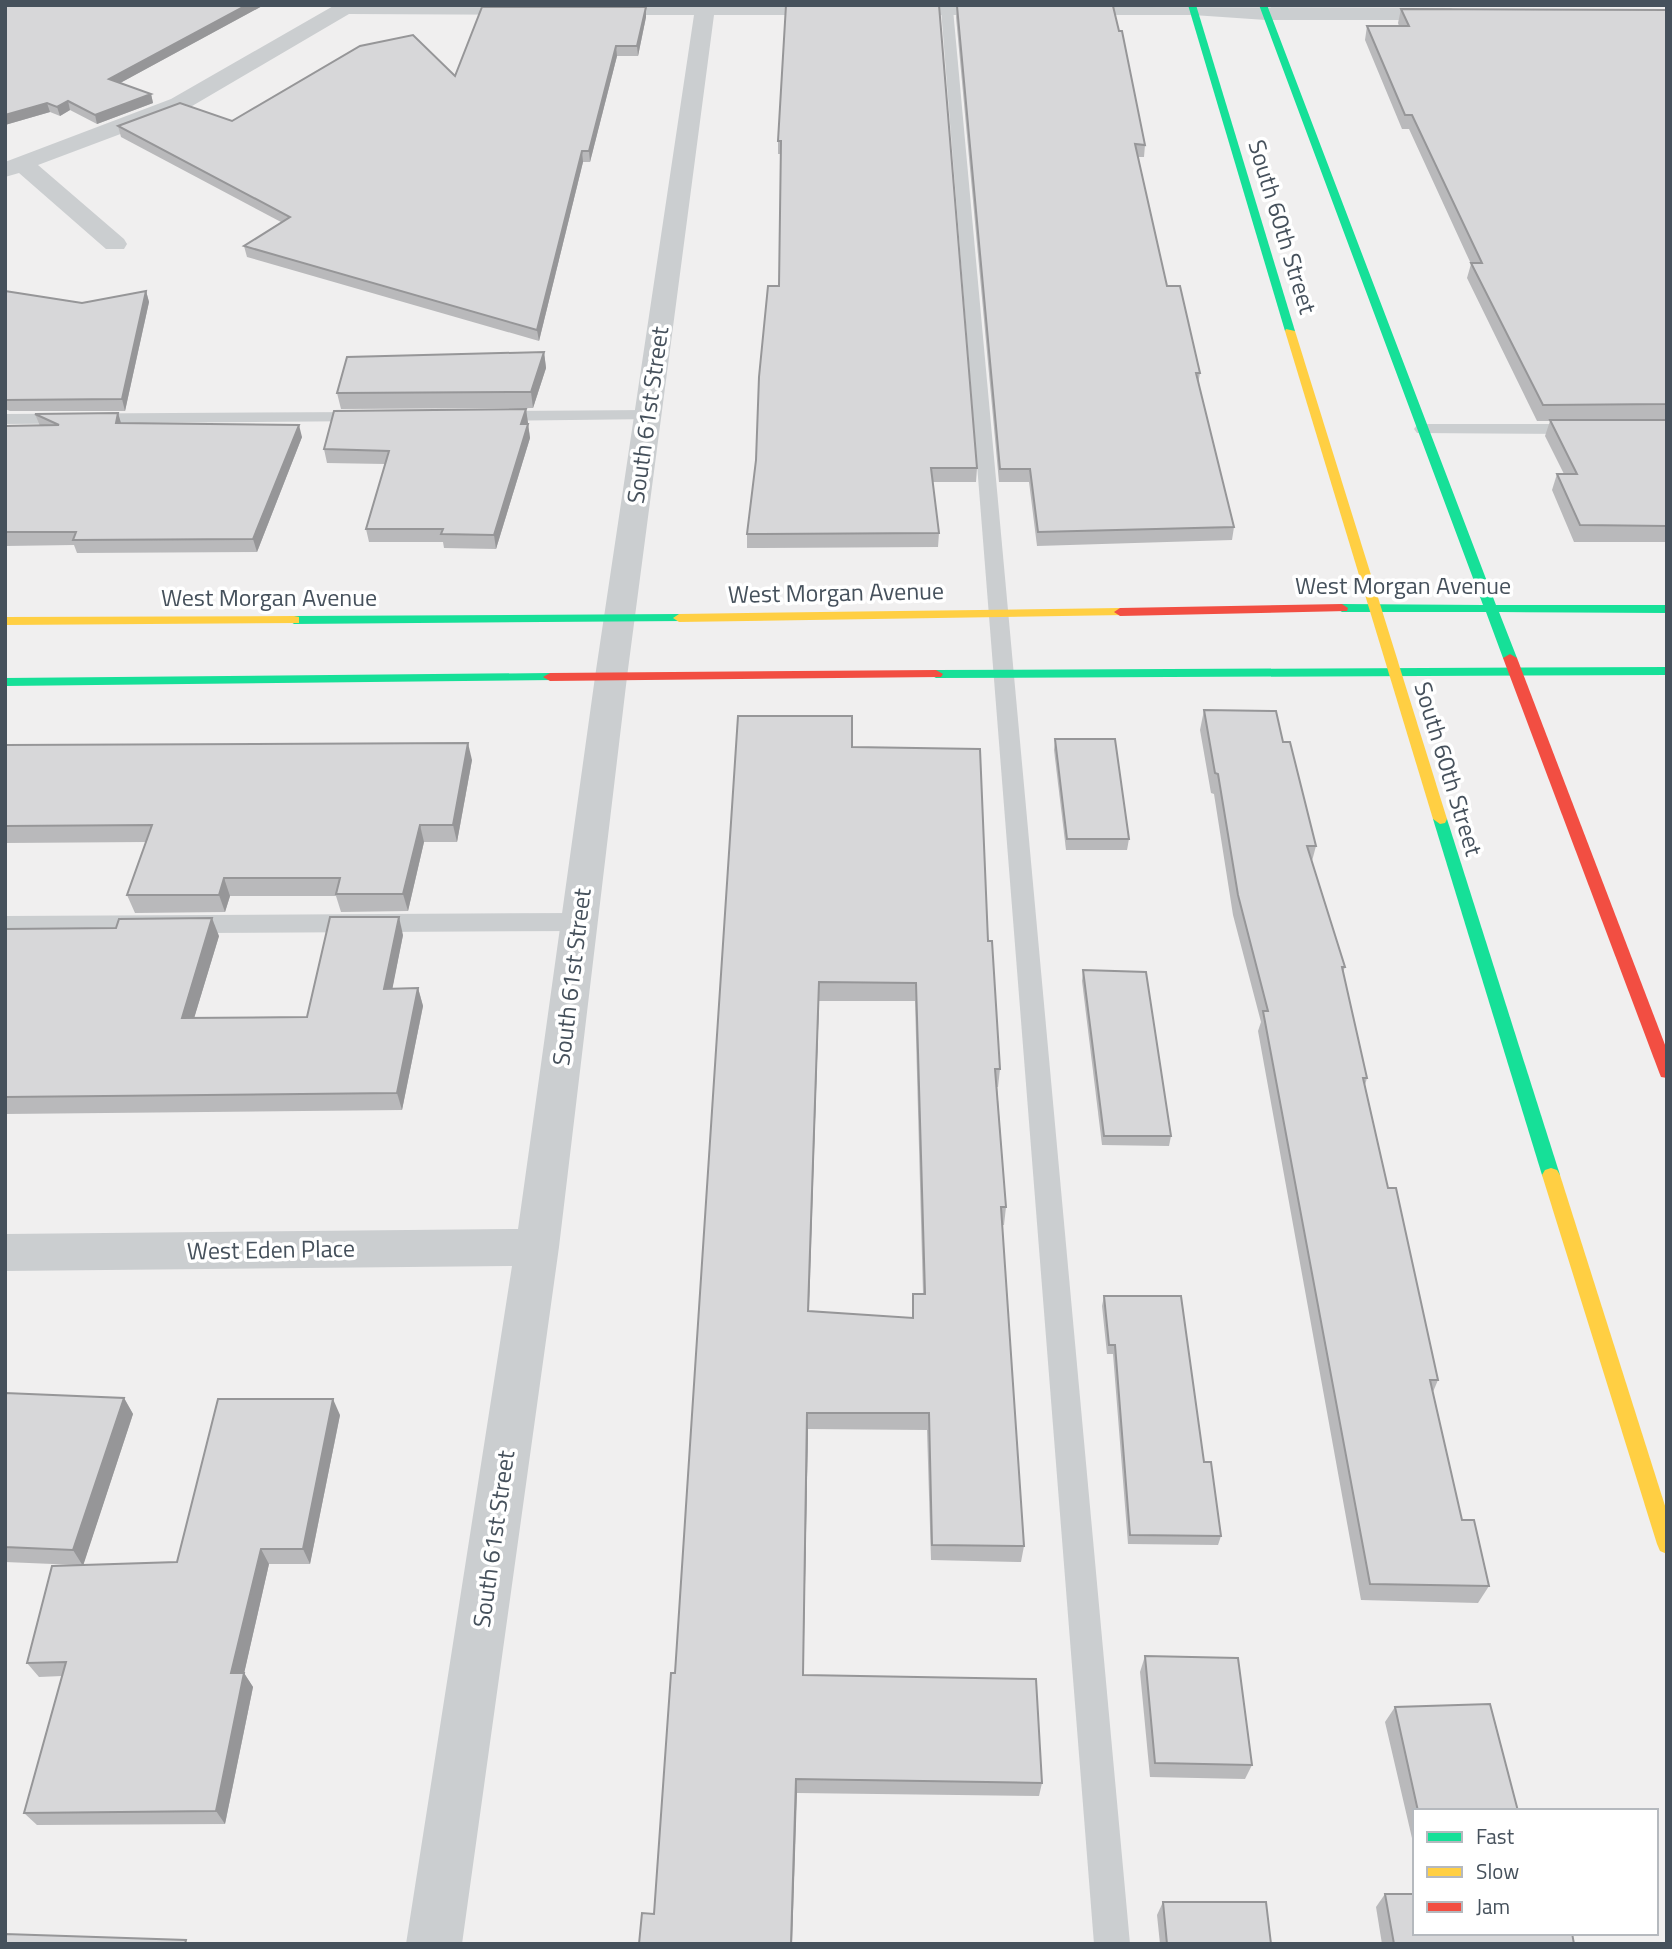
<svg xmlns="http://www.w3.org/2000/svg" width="1672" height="1949" font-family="'Titillium Web',sans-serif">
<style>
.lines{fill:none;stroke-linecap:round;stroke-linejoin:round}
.lane{fill:#cbced0;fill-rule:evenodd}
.street{fill:#cbced0;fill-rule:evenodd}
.fast{fill:#16e098;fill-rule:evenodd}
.slow{fill:#ffcf43;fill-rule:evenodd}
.jam{fill:#f24e42;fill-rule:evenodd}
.wall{fill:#b9b9bb;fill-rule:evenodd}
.shaded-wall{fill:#969698}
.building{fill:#d7d7d9;stroke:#969698;stroke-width:2;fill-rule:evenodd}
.labels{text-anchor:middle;stroke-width:7;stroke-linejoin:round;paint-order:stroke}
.street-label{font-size:24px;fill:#46515c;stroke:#fff}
</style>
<rect width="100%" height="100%" fill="#f0efef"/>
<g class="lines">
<g class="lane">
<path d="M947,5L953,9L1130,1944H1094L941,9Z"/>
<path d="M648,410L654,411L657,415L654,419L496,421L487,416L496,411Z"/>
<path d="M365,412L374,417L371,421L5,424V414Z"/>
<path d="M1423,424H1580L1589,429L1580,434L1417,433L1414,429L1417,425Z"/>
<path d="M579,913L587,916L591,922L587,928L579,931L5,934V916Z"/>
</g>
<g class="street">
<path d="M335,5H542L544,9L534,15L349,14L187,109L38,165L124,239L127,244L124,249H106L19,173L5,177V162L171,99Z"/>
<path d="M587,5L1451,8L1461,14L1451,20H1266L1193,15H714L627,677L559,1247L462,1944H406L512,1266L5,1271V1234L518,1229L595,677L694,15H595L588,13L585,9Z"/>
</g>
<g class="fast">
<path d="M1188,5H1196L1295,331L1294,333L1285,331Z"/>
<path d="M1259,5H1267L1496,605H1667V613L1499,612L1517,658L1510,662L1503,658L1486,612H1342L1336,608L1342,604L1483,605Z"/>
<path d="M679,614L685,618L684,621L294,624L288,620L294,616Z"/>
<path d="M1667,667V675L936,678L929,674L936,670Z"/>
<path d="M550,673L557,677L555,680L5,686V678Z"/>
<path d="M1440,814L1447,819L1560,1175L1557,1180L1551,1182L1545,1180L1542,1175L1433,819Z"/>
</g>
<g class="slow">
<path d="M1286,329L1295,331L1447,819L1445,823L1440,824L1433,819L1285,331Z"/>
<path d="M1120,608L1126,612L1125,615L679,622L673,618L679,614Z"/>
<path d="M294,616L299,617V623L5,625V617Z"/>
<path d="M1551,1168L1557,1170L1560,1175L1667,1512V1554L1660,1551L1657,1544L1542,1175L1545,1170Z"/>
</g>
<g class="jam">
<path d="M1342,604L1348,608L1347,611L1120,616L1114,612L1120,608Z"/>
<path d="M1510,654L1517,658L1667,1050V1078L1661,1077L1659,1072L1503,658Z"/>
<path d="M936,670L943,674L941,677L550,681L543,677L550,673Z"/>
</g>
</g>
<g class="wall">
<path d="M5,5H264L120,83L151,94L153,103L97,124L70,110L60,116L50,112L5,125Z"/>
<path d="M786,5L977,468L976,482H933L939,533L938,547L747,548V534L779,286L781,154H778V141Z"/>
<path d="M1543,5H1667V6Z"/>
<path d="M957,6L1145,145L1144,157H1138L1167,286L1200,373L1198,384L1234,527L1232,540L1037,546L1029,482H999L956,17Z"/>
<path d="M646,7V17L638,56H617L590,162H583L539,341L247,257L244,246L281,222L121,137L118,126L232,121L455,76Z"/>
<path d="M1401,9L1667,10V542H1574L1552,490L1557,474H1564L1545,436L1550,421H1537L1467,278L1471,264L1409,129H1402L1365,40L1367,26H1399L1398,23Z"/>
<path d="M5,290L6,291L82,303L146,291L149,302L125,411H10L5,409Z"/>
<path d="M544,352L546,368L533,408L341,409L337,393Z"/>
<path d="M526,409L530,438L496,549L444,548L443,542H369L366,529L385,464L327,463L324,449Z"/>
<path d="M35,414L121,423L302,437L257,552L77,553L74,545L5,546V426H40Z"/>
<path d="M1204,710L1283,742L1316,846L1312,861L1345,967L1343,972L1367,1078L1365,1085L1388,1188L1438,1380L1433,1392L1462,1520L1489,1586L1478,1603L1361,1600L1258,1031L1261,1022L1233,915L1214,794L1211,793L1200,730Z"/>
<path d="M1055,739L1129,839L1127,850H1066L1054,750Z"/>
<path d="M5,745L472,760L457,842H424L408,911L341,912L336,896H230L225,912L135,913L127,895L146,842L5,843Z"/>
<path d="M852,747L988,941L1000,1069L998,1087H997L1006,1207L1004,1225H1002L1024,1546L1021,1562L931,1560L927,1430L808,1429L803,1675L1042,1783L1039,1796L797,1793L654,1914L675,1673ZM819,1001H915L923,1294H913L912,1318L809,1311Z"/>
<path d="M5,929L219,936L194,1018L307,1017L403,935L392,989L418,988L423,1006L402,1110L5,1114Z"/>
<path d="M1083,970L1171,1136L1169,1146L1102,1145L1082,981Z"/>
<path d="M1104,1296L1221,1536L1218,1545L1128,1544L1113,1354H1107L1102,1306Z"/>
<path d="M5,1393L124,1398L133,1414L83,1565L177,1562L340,1415L310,1564H269L244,1673L253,1687L225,1824L37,1825L24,1813L62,1676L39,1677L27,1663L77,1565L5,1562Z"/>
<path d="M1145,1656L1252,1765L1245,1779L1150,1777L1140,1672Z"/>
<path d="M1395,1707L1518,1811H1415V1851L1385,1722Z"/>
<path d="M1385,1894L1574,1944H1382L1376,1907Z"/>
<path d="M1163,1902L1271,1944H1160L1157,1915Z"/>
</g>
<g class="shaded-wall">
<path d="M247,5H264L111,88L109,79Z"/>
<path d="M646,7V17L638,56L637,46Z"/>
<path d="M616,46L617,56L590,162L589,151Z"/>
<path d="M151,94L153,103L97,124L95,115Z"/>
<path d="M68,101L70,110L60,116L57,107Z"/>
<path d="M47,103L50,112L5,125V115Z"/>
<path d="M582,151L583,162L539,341L537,330Z"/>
<path d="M146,291L149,302L125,411L122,399Z"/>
<path d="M544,352L546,368L533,408L531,392Z"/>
<path d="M526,409L528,423L523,438L521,424Z"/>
<path d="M118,413L122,426L116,423Z"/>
<path d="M528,424L530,438L496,549L494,535Z"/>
<path d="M299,425L302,437L257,552L253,539Z"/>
<path d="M468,743L472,760L457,842L453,825Z"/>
<path d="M420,825L424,842L408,911L403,894Z"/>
<path d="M224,878L230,896L225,912L219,895Z"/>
<path d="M399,917L403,935L389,1006L384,989Z"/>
<path d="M212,918L219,936L189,1035L182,1018Z"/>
<path d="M819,982V1001L808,1328V1311Z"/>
<path d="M418,988L423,1006L402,1110L397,1093Z"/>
<path d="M124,1398L133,1414L83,1566L73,1550Z"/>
<path d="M333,1399L340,1415L310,1564L303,1549Z"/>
<path d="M807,1413L808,1429L803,1689V1675Z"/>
<path d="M261,1549L269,1564L241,1687L231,1673Z"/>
<path d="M244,1673L253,1687L225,1824L216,1811Z"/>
<path d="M796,1779L797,1793L792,1944H791Z"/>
</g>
<g class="building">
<path d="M5,5H247L109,79L151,94L95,115L68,101L57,107L47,103L5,115Z"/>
<path d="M786,5H939L977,468H931L939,533L747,534L756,460L759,377L768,286H779L781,141H778Z"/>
<path d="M957,6H1113L1119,31H1122L1145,145L1135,144L1167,286H1180L1200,373H1196L1234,527L1038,532L1030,469H1000Z"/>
<path d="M482,7H646L637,46H616L589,151H582L537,330L244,246L290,217L118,126L180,103L232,121L360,46L413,35L455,76Z"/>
<path d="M1401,9L1667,10V404L1543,405L1471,263H1482L1412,115H1405L1367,26H1409Z"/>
<path d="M5,291L82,303L146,291L122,399L5,400Z"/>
<path d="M544,352L531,392L337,393L347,357Z"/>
<path d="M526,409L521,424H528L494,535L441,534L443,529H366L389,451L324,449L334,411Z"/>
<path d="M118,413L116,423L299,425L253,539L73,540L76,532H5V426L59,425L35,414Z"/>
<path d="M1550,420H1667V526L1580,525L1557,474H1577Z"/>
<path d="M1204,710L1276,711L1283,742H1290L1316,846H1307L1345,967H1342L1367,1078H1363L1388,1188H1396L1438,1380H1430L1462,1520H1474L1489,1586L1370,1584L1263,1011H1268L1238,895L1218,774L1215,773Z"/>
<path d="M738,716H852V747L980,749L988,941H992L1000,1069H995L1006,1207H1001L1024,1546L932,1545L929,1413H807L803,1675L1036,1679L1042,1783L796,1779L791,1944H639L642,1913L654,1914L671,1673H675ZM819,982L916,983L925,1294H913V1318L808,1311Z"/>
<path d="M1055,739H1115L1129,839H1067Z"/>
<path d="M468,743L453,825H420L403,894H336L340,878H224L219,895H127L152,825L5,826V745Z"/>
<path d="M330,917H399L384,989L418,988L397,1093L5,1097V929L116,928L119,919L212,918L182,1018L307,1017Z"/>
<path d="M1083,970L1146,972L1171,1136H1104Z"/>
<path d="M1104,1296H1181L1204,1462H1211L1221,1536L1130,1535L1115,1345H1109Z"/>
<path d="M5,1393L124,1398L73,1550L5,1547Z"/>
<path d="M218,1399H333L303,1549H261L231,1673H244L216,1811L24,1813L66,1662L27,1663L52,1566L177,1562Z"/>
<path d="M1145,1656L1238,1658L1252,1765L1155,1763Z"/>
<path d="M1490,1704L1518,1811H1418L1395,1707Z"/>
<path d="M1385,1894H1415V1933H1572L1574,1944H1394Z"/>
<path d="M1163,1902H1266L1271,1944H1167Z"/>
<path d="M5,1934L186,1940L185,1944H5Z"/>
</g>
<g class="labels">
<g class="street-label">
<text transform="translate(1282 227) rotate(73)" y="8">South 60th Street</text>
<text transform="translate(648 415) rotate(-82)" y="8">South 61st Street</text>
<text x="1403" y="594">West Morgan Avenue</text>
<text transform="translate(836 593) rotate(-1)" y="8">West Morgan Avenue</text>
<text x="269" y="606">West Morgan Avenue</text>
<text transform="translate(1448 769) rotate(73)" y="8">South 60th Street</text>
<text transform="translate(572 977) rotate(-83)" y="8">South 61st Street</text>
<text transform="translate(271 1250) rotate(-1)" y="8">West Eden Place</text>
<text transform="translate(494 1539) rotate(-82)" y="8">South 61st Street</text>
</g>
</g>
<rect width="1672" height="1949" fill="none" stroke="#46515c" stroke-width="14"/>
<rect x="1413" y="1809" width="245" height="126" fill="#ffffff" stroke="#b5b9be" stroke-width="2"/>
<rect x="1427" y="1832" width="35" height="10" fill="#16e098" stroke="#b5b9be" stroke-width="2"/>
<text x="1476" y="1844" font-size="21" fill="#46515c">Fast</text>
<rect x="1427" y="1867" width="35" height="10" fill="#ffcf43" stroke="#b5b9be" stroke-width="2"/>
<text x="1476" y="1879" font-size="21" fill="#46515c">Slow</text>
<rect x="1427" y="1902" width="35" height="10" fill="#f24e42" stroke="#b5b9be" stroke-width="2"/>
<text x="1476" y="1914" font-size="21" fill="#46515c">Jam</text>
</svg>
